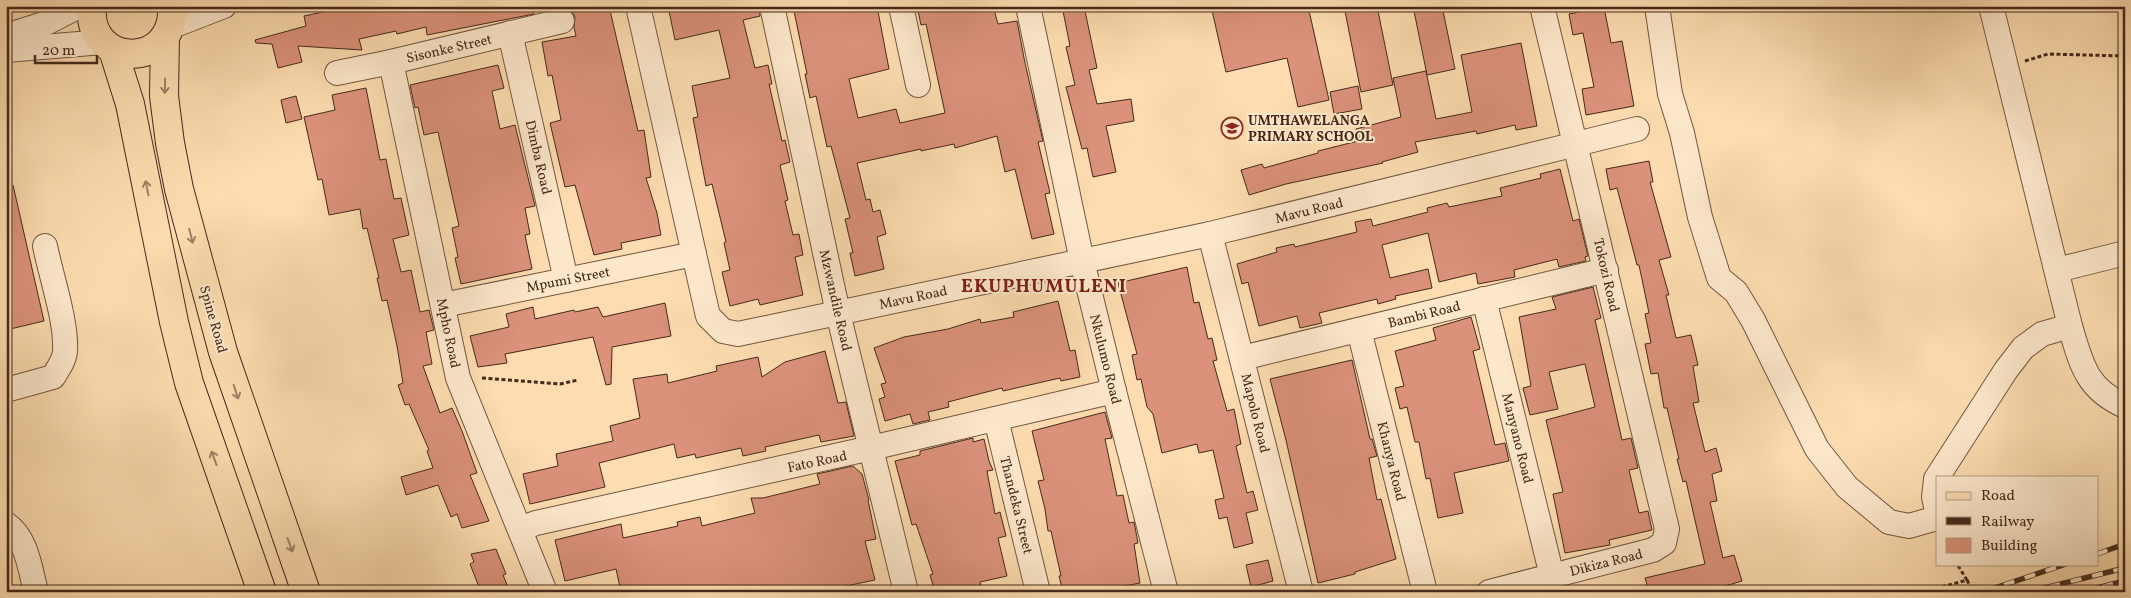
<svg xmlns="http://www.w3.org/2000/svg" width="2131" height="598" font-family="Vollkorn,serif">
<style>
.building{fill:#db917a;stroke:#45291c}
.lines{fill:none;stroke-linecap:round;stroke-linejoin:round}
.minor-casing{stroke:#735641;stroke-width:26}
.major-casing{stroke:#45291c;stroke-width:30}
.path{stroke:#45291c;stroke-width:3;stroke-dasharray:4 2.5;stroke-linecap:butt}
.minor{stroke:#fde8cc;stroke-width:24}
.major{stroke:#fcdcb0;stroke-width:28}
.rail-casing{stroke:#45291c;stroke-width:5.5}
.rail{stroke:#fde8cc;stroke-width:4;stroke-dasharray:11;stroke-linecap:butt}
.oneway{stroke:#a08266}
.labels{text-anchor:middle;stroke-width:4;stroke-linejoin:round;paint-order:stroke}
.street-label{font-size:14px;fill:#45291c;stroke:#fde8cc}
.poi-label{font-size:14px;font-weight:bold;fill:#45291c;stroke:#fde8cc;text-anchor:start}
.district-label{font-size:19px;font-weight:bold;letter-spacing:1px;fill:#7a1f14;stroke:#fde8cc}
</style>
<rect width="100%" height="100%" fill="#fcdcb0"/>
<filter id="stains"><feTurbulence type="fractalNoise" baseFrequency=".004" numOctaves="4"/><feColorMatrix values="0 0 0 0 .2 0 0 0 0 .09 0 0 0 0 .02 0 0 0 .5 -.17"/></filter>
<radialGradient id="worn" r=".72"><stop offset=".6" stop-color="#630" stop-opacity="0"/><stop offset="1" stop-color="#630" stop-opacity=".3"/></radialGradient>
<g class="building">
<path d="M363,6H533L534,14L427,35L426,27L397,34L396,31L359,39L362,50L298,46L302,62L278,68L272,44L256,43L255,40L306,26L304,16L337,9L338,12Z"/>
<path d="M569,6H609L638,131L644,130L651,177L646,178L657,213L661,235L621,243L622,249L594,255L575,185L565,187L550,123L561,120L552,75L548,76L542,42L576,36L574,27L575,17Z"/>
<path d="M668,6H759L760,16L743,20L755,68L768,65L772,84H769L782,141L785,140L790,162L780,165L788,200L785,201L793,235L799,234L803,255L795,257L803,295L760,305L758,299L730,306L722,272L730,270L724,243L726,242L712,184L706,186L693,118L698,117L692,86L730,78L719,30L675,40Z"/>
<path d="M793,6H877L889,69L849,79L858,118L896,109L900,123L945,113L926,24L921,25L917,6H993L998,24L1017,21L1025,63L1043,141L1038,142L1050,193L1045,194L1054,234L1032,239L1015,169L1005,172L997,136L955,148L954,144L921,151V149L857,163L866,200L870,199L873,212L880,210L886,234L877,237L884,269L855,276L850,253H853L845,219L850,218L831,146L827,147L816,96L810,98L805,74H807Z"/>
<path d="M1062,6H1084L1097,68L1089,70L1097,104L1131,99L1134,121L1106,126L1116,172L1093,177L1087,148L1082,149L1066,87L1075,85L1066,47L1070,46Z"/>
<path d="M1211,6H1308L1329,100L1298,107L1287,58L1226,72Z"/>
<path d="M1344,6H1377L1393,85L1361,92Z"/>
<path d="M1413,6H1442L1455,69L1427,75Z"/>
<path d="M1604,7L1611,43L1622,41L1634,106L1586,115L1582,89L1594,87L1583,33L1573,35L1569,14Z"/>
<path d="M1521,43L1537,126L1516,130L1515,125L1477,134L1476,131L1415,142L1418,152L1382,162L1383,163L1286,184L1249,195L1241,170L1262,164L1264,168L1318,153V151L1358,141L1356,129L1401,117L1393,78L1426,71L1436,119L1472,112L1461,55Z"/>
<path d="M498,65L504,88L492,91L500,129L515,125L535,206L525,208L530,234L525,235L532,269L461,284L455,258L458,257L452,228L459,226L438,132L424,135L418,107L415,108L410,85Z"/>
<path d="M1358,86L1362,109L1334,114L1330,92Z"/>
<path d="M366,88L380,160L386,159L394,199L401,198L409,235L393,239L401,272L411,270L420,312L429,310L434,330L426,332L432,364L423,366L440,413L452,408L462,431L477,473L470,475L489,521L462,528L457,514L451,517L438,485L406,495L401,477L433,468L427,451L429,450L409,404L405,405L398,385L403,383L397,346L387,300L382,301L377,278H379L367,228L363,229L360,209L329,215L322,179L318,180L304,117L335,110L332,95Z"/>
<path d="M296,96L302,119L286,123L281,100Z"/>
<path d="M1649,161L1653,182H1650L1671,257L1659,260L1669,295H1666L1676,338L1691,335L1698,365L1693,366L1699,402L1693,403L1705,452L1716,448L1722,471L1712,474L1717,501L1710,502L1723,558L1734,555L1742,581L1706,592H1649L1645,578L1705,564L1686,481L1683,482L1677,459H1679L1667,408H1664L1658,373L1651,374L1645,344L1651,343L1645,314L1649,313L1639,265H1637L1617,188L1610,190L1606,169Z"/>
<path d="M1560,169L1573,221L1579,219L1588,256L1585,257L1586,261L1559,267L1557,259L1514,270L1515,277L1478,284L1476,273L1439,282L1428,233L1382,245L1390,278L1428,269L1432,288L1395,296L1396,299L1378,304L1377,299L1319,313L1322,323L1300,328L1297,316L1259,326L1248,282L1242,284L1237,264L1277,252L1276,248L1294,244L1295,247L1357,232L1355,222L1371,219L1373,226L1428,212L1427,208L1447,203L1449,207L1502,196L1500,188L1541,178L1540,174Z"/>
<path d="M13,185L44,321L6,330V186Z"/>
<path d="M1187,267L1194,303L1199,302L1208,339L1212,338L1217,360L1213,361L1227,411L1234,409L1241,444L1236,446L1247,493L1253,491L1258,510L1246,513L1253,543L1234,548L1227,517L1219,519L1215,500L1224,498L1213,450L1199,453L1197,444L1162,453L1153,414L1147,407L1141,379L1137,380L1132,355L1137,354L1118,283Z"/>
<path d="M1593,287L1601,318L1595,320L1622,440L1631,438L1638,468L1629,470L1639,513L1648,511L1652,530L1609,540L1610,545L1565,553L1553,494L1563,492L1546,420L1595,407L1585,364L1549,372L1558,409L1530,415L1523,388L1531,386L1519,317L1556,309L1552,297Z"/>
<path d="M1058,301L1070,351L1075,350L1080,377L1061,381L1060,378L1003,391L1002,388L948,402L949,407L928,412L930,420L913,424L910,414L885,421L879,399L885,397L881,384L886,383L874,348L904,337L948,329L980,319L981,323L1014,317L1013,312Z"/>
<path d="M665,303L671,336L612,347L611,384L606,385L593,337L505,354L507,363L478,367L470,336L509,327L506,314L533,307L535,319L574,310L575,312L598,307L603,317Z"/>
<path d="M1471,317L1480,349L1473,351L1495,445L1505,443L1509,461L1454,473L1463,513L1438,518L1430,478L1426,479L1419,442H1415L1407,407L1400,409L1395,388L1404,386L1395,351L1436,340L1433,328Z"/>
<path d="M825,351L838,403L846,402L854,436L821,442L819,435L765,447L766,451L743,456L741,448L696,458L695,454L677,458L674,444L599,463L605,487L530,504L523,474L558,466L556,454L613,441L610,426L640,418L633,379L667,374L668,383L717,371L716,366L758,357L762,377L785,362Z"/>
<path d="M1352,360L1370,439H1372L1377,456L1369,458L1377,500L1381,499L1396,559L1355,572V574L1318,583L1286,440L1270,379Z"/>
<path d="M1105,412L1112,438L1105,439L1117,496L1123,495L1129,523L1134,522L1135,527L1138,543L1134,544L1140,583L1095,592H1063L1059,576H1061L1051,531H1048L1045,509L1038,481L1044,480L1032,431Z"/>
<path d="M973,438V442L984,439L989,461L993,470L987,471L995,514L1000,512L1006,536L998,538L1007,576L980,582L981,588L970,589L971,592H935L930,575L933,574L916,524L912,525L895,461L920,455V451Z"/>
<path d="M853,466L862,474L869,500H868L876,539L865,541L875,580L817,592H621L616,569L565,581L555,540L621,524L623,538L678,526L677,522L700,517L702,526L755,513L751,498H763L820,484L817,474Z"/>
<path d="M496,549L506,574L503,575L510,592H481L470,564L474,562L471,554Z"/>
<path d="M1268,560L1273,581L1251,587L1246,565Z"/>
</g>
<g class="lines">
<g class="minor-casing">
<g id="minor">
<path d="M638,6L708,316L723,331L738,334L1210,234L1637,129"/>
<path d="M772,6L838,313L906,592"/>
<path d="M901,6L918,85"/>
<path d="M1028,6L1082,261L1114,391L1166,592"/>
<path d="M1657,6L1670,94L1682,133L1700,217L1719,278L1736,292L1753,320L1817,449L1847,487L1889,522L1909,526L1937,518"/>
<path d="M1991,6L2070,326C2081,363 2086,389 2125,406"/>
<path d="M170,27L224,6"/>
<path d="M510,33L566,280"/>
<path d="M6,36L44,24L79,6"/>
<path d="M6,50L103,42"/>
<path d="M391,62L458,378L545,592"/>
<path d="M337,73L391,62L562,21"/>
<path d="M1210,234L1301,592"/>
<path d="M2057,270L2125,253"/>
<path d="M1484,299L1552,576"/>
<path d="M443,305L694,254"/>
<path d="M1359,330L1425,592"/>
<path d="M1242,358L1606,270"/>
<path d="M6,390L53,377C58,369 64,361 65,352C67,322 51,276 45,246"/>
<path d="M996,419L1038,592"/>
<path d="M1937,511L1934,497L1936,479L2006,370L2023,348L2042,334L2070,326"/>
<path d="M6,524C27,538 30,569 36,592"/>
<path d="M520,529L536,523L871,448L1114,391"/>
<path d="M1489,592L1653,550L1664,543L1667,529L1542,6"/>
</g>
</g>
<g class="major-casing">
<g id="major">
<path d="M92,6C86,68 176,71 172,6"/>
<path d="M165,37L164,96L170,143L179,189L223,352L306,592"/>
<path d="M113,50L130,104L174,322L189,383L262,592"/>
</g>
</g>
<g class="path">
<path d="M2025,61L2048,54L2125,56"/>
<path d="M482,378L560,384L578,380"/>
<path d="M1967,580L1973,592"/>
<path d="M1923,592L1967,580L1957,564"/>
</g>
<use href="#minor" class="minor"/>
<use href="#major" class="major"/>
<g class="rail-casing">
<g id="rail">
<path d="M2097,554L2125,544"/>
<path d="M1983,592L2066,564"/>
<path d="M2028,592L2125,568"/>
<path d="M2081,592L2125,581"/>
</g>
</g>
<use href="#rail" class="rail"/>
</g>
<defs><path id="oneway-shaft" d="M-6 0H5M1.5-3L5.5 0L1.5 3" fill="none" stroke-width="1.6" stroke-linecap="round" stroke-linejoin="round" transform="scale(1.25)"/></defs>
<g class="oneway">
<use href="#oneway-shaft" transform="translate(165 86) rotate(91)"/>
<use href="#oneway-shaft" transform="translate(147 188) rotate(-101)"/>
<use href="#oneway-shaft" transform="translate(191 236) rotate(76)"/>
<use href="#oneway-shaft" transform="translate(236 392) rotate(72)"/>
<use href="#oneway-shaft" transform="translate(214 458) rotate(-110)"/>
<use href="#oneway-shaft" transform="translate(290 545) rotate(70)"/>
</g>
<defs>
<g id="school-ring" transform="scale(1.125)"><circle r="9.5" fill="#fde8cc" stroke="#8f2418" stroke-width="1.5"/><path d="M0-5L7-2L0 1L-7-2ZM-4 1L0 2.5L4 1V4Q0 6-4 4Z" fill="#8f2418"/></g>
</defs>
<g fill-rule="evenodd">
<use href="#school-ring" x="1232" y="128"/>
</g>
<g class="labels">
<g class="street-label">
<text transform="translate(449 48) rotate(-13)" y="5">Sisonke Street</text>
<text transform="translate(539 157) rotate(77)" y="5">Dimba Road</text>
<text transform="translate(1309 210) rotate(-14)" y="5">Mavu Road</text>
<text transform="translate(1607 275) rotate(77)" y="5">Tokozi Road</text>
<text transform="translate(568 279) rotate(-11)" y="5">Mpumi Street</text>
<text transform="translate(913 297) rotate(-12)" y="5">Mavu Road</text>
<text transform="translate(836 300) rotate(77)" y="5">Mzwandile Road</text>
<text transform="translate(1424 314) rotate(-14)" y="5">Bambi Road</text>
<text transform="translate(214 319) rotate(74)" y="5">Spine Road</text>
<text transform="translate(449 333) rotate(78)" y="5">Mpho Road</text>
<text transform="translate(1106 359) rotate(76)" y="5">Nkulumo Road</text>
<text transform="translate(1256 413) rotate(76)" y="5">Mapolo Road</text>
<text transform="translate(1518 438) rotate(76)" y="5">Manyano Road</text>
<text transform="translate(817 461) rotate(-12)" y="5">Fato Road</text>
<text transform="translate(1392 461) rotate(76)" y="5">Khanya Road</text>
<text transform="translate(1017 505) rotate(76)" y="5">Thandeka Street</text>
<text transform="translate(1606 562) rotate(-14)" y="5">Dikiza Road</text>
</g>
<g class="poi-label">
<text x="1248" y="125">UMTHAWELANGA<tspan x="1248" dy="16">PRIMARY SCHOOL</tspan></text>
</g>
<g class="district-label">
<text x="1044" y="292">EKUPHUMULENI</text>
</g>
</g>
<rect width="2131" height="598" fill="none" stroke="#fcdcb0" stroke-width="25"/>
<rect x="8" y="8" width="2116" height="583" fill="none" stroke="#45291c" stroke-width="2.5"/>
<rect x="12" y="12" width="2106" height="573" fill="none" stroke="#45291c"/>
<rect x="1936" y="476" width="162" height="90" fill="#fde8cc" stroke="#b39c86"/>
<rect x="1946" y="492" width="25" height="8" fill="#fcdcb0" stroke="#b39c86"/>
<text x="1981" y="500" font-size="15" fill="#45291c">Road</text>
<rect x="1946" y="517" width="25" height="8" fill="#45291c" stroke="#b39c86"/>
<text x="1981" y="526" font-size="15" fill="#45291c">Railway</text>
<rect x="1946" y="538" width="25" height="15" fill="#db917a" stroke="#b39c86"/>
<text x="1981" y="550" font-size="15" fill="#45291c">Building</text>
<path d="M35 55v8h62v-8" fill="none" stroke="#45291c" stroke-width="2.5"/>
<text x="42" y="55" font-size="15" fill="#45291c" stroke="#fde8cc" stroke-width="4" paint-order="stroke">20 m</text>
<rect width="100%" height="100%" filter="url(#stains)"/>
<rect width="100%" height="100%" fill="url(#worn)"/>
</svg>
